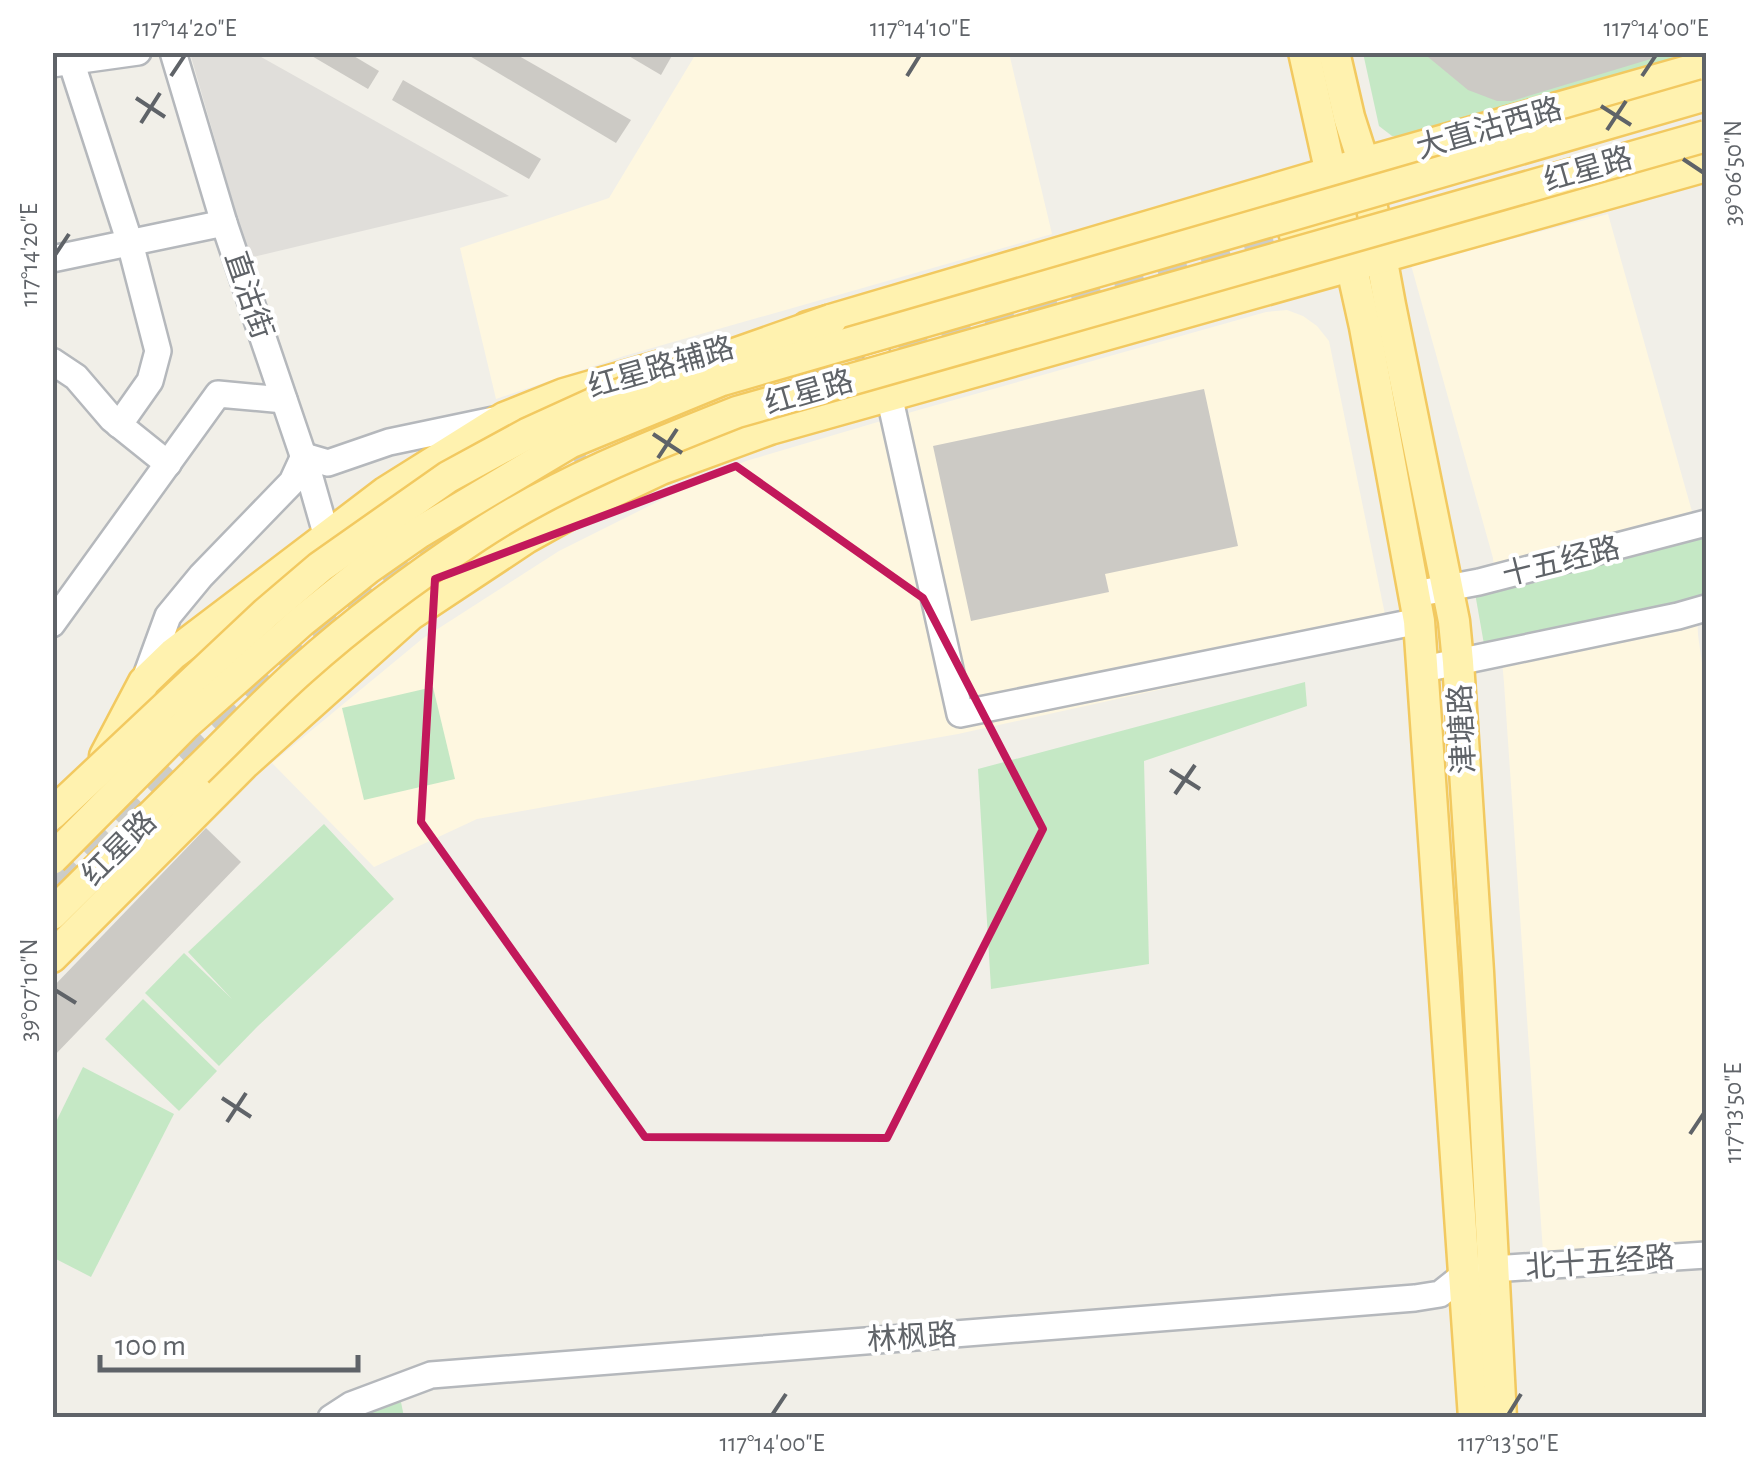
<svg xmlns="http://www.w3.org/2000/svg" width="1759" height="1470" font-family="'Alegreya Sans','Noto Sans SC',sans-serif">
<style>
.commercial{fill:#fef7e0}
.industrial{fill:#e0deda}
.green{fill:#c5e8c5}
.building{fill:#cccac5}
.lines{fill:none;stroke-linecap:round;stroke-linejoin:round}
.major-tunnel{stroke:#ccccc8;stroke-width:30;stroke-dasharray:30 15;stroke-linecap:butt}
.minor-casing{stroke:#b5b8bc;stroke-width:30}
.major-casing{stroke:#f2c960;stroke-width:35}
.minor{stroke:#fff;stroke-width:25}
.major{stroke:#fff2af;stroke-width:30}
.major-bridge-casing{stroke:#f2c960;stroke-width:35;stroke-linecap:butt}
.major-bridge{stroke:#fff2af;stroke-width:30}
.marked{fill:none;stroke:#c2185b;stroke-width:8;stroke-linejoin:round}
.ticks{fill:none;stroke:#5f6368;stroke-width:4}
.labels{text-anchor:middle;stroke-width:8;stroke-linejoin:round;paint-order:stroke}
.street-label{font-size:30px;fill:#5f6368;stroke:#fff}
.neatline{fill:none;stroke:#5f6368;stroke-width:4}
.ticks-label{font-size:25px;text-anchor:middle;fill:#5f6368}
</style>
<rect width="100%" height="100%" fill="#f1efe8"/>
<g class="commercial">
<path d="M697,52L1009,53L1052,234L624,356L496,399L460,248L609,198Z"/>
<path d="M1608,214L1693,515L1698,635L1706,691V1241L1543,1252L1504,683L1493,558L1411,265Z"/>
<path d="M1287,310L1303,316L1317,326L1329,341L1390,639L958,734L477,819L374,867L272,763L422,639L559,551L681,490L746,461L915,411L1266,312Z"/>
</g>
<path class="industrial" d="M190,53H254L509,196L249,258Z"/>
<g class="green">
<path d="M1363,53H1706L1406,136H1392L1379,126Z"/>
<path d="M1706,533V604L1485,650L1475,593Z"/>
<path d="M1305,682L1307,706L1144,761L1149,964L991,989L978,769Z"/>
<path d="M433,687L455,779L364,800L342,708Z"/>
<path d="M324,824L394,899L258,1026L219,1066L145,993L184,953L232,999L188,952Z"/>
<path d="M143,999L217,1071L179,1111L105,1039Z"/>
<path d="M83,1067L174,1114L91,1277L52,1257L53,1128Z"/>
<path d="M401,1402L404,1417L351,1418Z"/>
</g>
<g class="building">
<path d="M305,52H347L379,71L368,89Z"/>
<path d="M463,52H512L631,120L616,143Z"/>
<path d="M622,52H674L661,75Z"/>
<path d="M1422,52H1663L1664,55L1512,101H1497L1468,90Z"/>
<path d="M403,80L541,159L529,179L392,100Z"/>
<path d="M1204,389L1238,546L1105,574L1109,592L971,621L933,446Z"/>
<path d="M206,828L241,862L52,1058V988Z"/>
</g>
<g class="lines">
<g class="major-tunnel">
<path d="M813,376L1294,232"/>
<path d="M52,883L177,757L278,661L370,586L446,534L507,498L534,483L588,461"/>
</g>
<g class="minor-casing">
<g id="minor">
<path d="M173,52L224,223L307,467L327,537"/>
<path d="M71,61L130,243L158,351L150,381L119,425"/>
<path d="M52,64L138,52"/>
<path d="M52,259L224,223"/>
<path d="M866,319L889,395L960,714L1419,621"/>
<path d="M52,361L76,377L112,419L168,464"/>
<path d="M1415,594L1479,582L1706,523"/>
<path d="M52,624L218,394L284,400"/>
<path d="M1424,669L1678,616L1706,608"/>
<path d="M145,679L168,616L201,576L292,482L304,456L328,463L389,442L494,420"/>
<path d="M331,1418L351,1405L431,1375L1415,1298L1440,1294L1464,1275L1493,1269L1706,1255"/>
</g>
</g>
<g class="major-casing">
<g id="major">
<path d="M1304,52L1365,327L1419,621L1474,1418"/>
<path d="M1334,52L1349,117L1364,164L1390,305L1454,621L1458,662L1478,972L1501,1418"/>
<path d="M1294,232L1309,225L1335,205"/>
<path d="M807,327L1353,166L1706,66"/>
<path d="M105,756L144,682L173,654L386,492L504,418L564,394L661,366"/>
<path d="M52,914L197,771"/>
<path d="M52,957L245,763L410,615L526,538L587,504L661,469L770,429L1706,166"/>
</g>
</g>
<use href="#minor" class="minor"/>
<use href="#major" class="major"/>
<g class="major-bridge-casing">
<g id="major-bridge">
<path d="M197,771C232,737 265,702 301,670C356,621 415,577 477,536C557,483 648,447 737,412L1706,136"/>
<path d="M52,814L266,613L320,567L448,477L527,434L595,403L831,320"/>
<path d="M52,859L186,724L302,621L367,569L420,532L569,443L722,380L1706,95"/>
</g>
</g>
<use href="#major-bridge" class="major-bridge"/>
</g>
<path class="marked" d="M736,466L923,598L1043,829L887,1138L645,1137L421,822L435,579Z"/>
<path class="ticks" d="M171,76L185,55M907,76L920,55M1642,76L1656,55M136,98L165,117M1601,106L1631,125M141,123L160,93M1607,130L1626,101M1683,159L1704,173M55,255L69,234M653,434L682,453M658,458L677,429M1170,770L1200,789M1175,794L1195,765M55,990L76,1003M222,1098L251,1117M227,1122L246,1093M1690,1134L1704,1113M772,1415L786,1394M1508,1415L1521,1394"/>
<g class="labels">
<g class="street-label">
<text transform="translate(1489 128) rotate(-16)" y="10">大直沽西路</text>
<text transform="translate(1588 169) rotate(-16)" y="10">红星路</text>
<text transform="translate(249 295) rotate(71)" y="10">直沽街</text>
<text transform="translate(661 367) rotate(-16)" y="10">红星路辅路</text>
<text transform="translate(809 392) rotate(-16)" y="10">红星路</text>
<text transform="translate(1561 561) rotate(-14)" y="10">十五经路</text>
<text transform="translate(1462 729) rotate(-93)" y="10">津塘路</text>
<text transform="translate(119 848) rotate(-45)" y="10">红星路</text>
<text transform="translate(1600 1262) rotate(-4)" y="10">北十五经路</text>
<text transform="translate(912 1337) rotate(-4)" y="10">林枫路</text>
</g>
</g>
<rect width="1759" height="1470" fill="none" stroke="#ffffff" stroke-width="110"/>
<path d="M100 1355v15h258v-15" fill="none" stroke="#5f6368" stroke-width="5"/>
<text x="115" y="1355" font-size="30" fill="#5f6368" stroke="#ffffff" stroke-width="8" paint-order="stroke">100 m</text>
<rect x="55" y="55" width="1649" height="1360" class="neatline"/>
<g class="ticks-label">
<text x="185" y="36">117°14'20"E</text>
<text x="920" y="36">117°14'10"E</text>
<text x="1656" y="36">117°14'00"E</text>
<text transform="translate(1732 173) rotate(-90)" y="9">39°06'50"N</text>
<text transform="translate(28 255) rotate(-90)" y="9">117°14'20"E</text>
<text transform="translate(28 990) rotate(-90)" y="9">39°07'10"N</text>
<text transform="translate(1732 1113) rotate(-90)" y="9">117°13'50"E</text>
<text x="772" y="1451">117°14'00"E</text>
<text x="1508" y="1451">117°13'50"E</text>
</g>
</svg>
